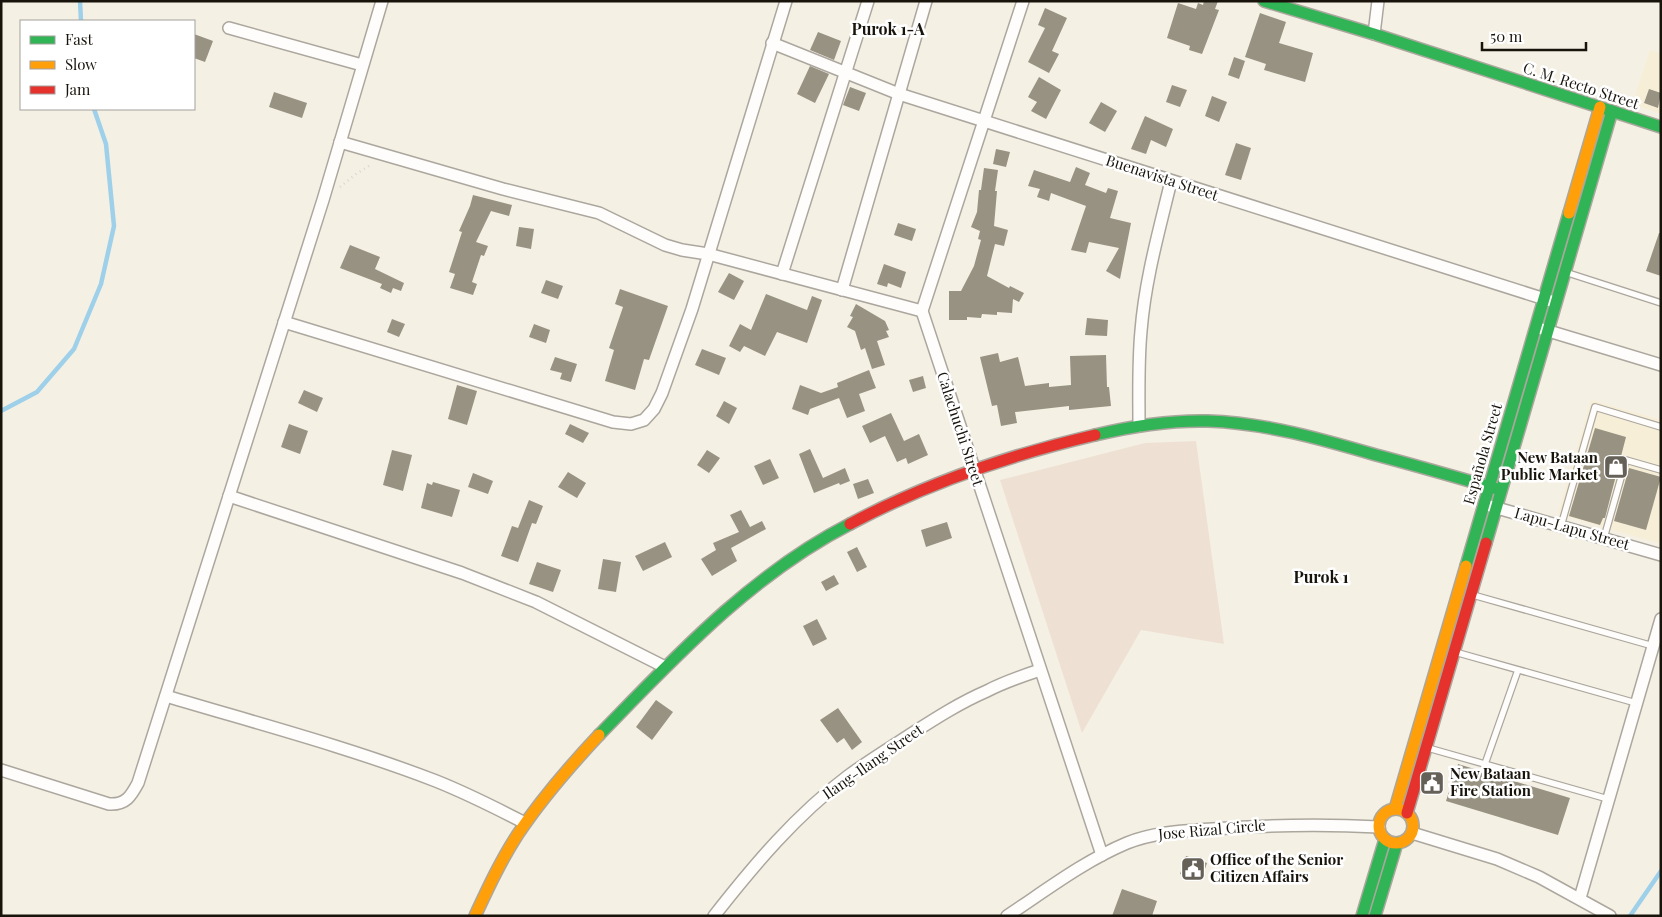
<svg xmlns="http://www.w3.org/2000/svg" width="1662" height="917" viewBox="0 0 1662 917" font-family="'Playfair Display',serif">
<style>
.built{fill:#f7eed8}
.education{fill:#eee1d4}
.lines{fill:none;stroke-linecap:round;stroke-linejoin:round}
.stream{stroke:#9ed0ea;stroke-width:4.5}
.building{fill:#989282}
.lane-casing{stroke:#aca79e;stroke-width:8}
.street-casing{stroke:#aca79e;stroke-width:14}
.fast-casing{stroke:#aca79e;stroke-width:14}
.slow-casing{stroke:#aca79e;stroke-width:14}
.jam-casing{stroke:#aca79e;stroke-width:14}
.path{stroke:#d9d7d4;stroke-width:2.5;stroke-dasharray:1 4;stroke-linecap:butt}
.lane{stroke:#fefdfb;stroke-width:5.5}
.street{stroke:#fefdfb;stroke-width:11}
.fast{stroke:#30b455;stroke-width:11}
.slow{stroke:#ff9f0a;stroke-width:11}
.jam{stroke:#e5322d;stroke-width:11}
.labels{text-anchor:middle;stroke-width:5;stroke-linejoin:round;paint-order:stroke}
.street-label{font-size:15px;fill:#18140c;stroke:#fff}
.poi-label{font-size:15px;font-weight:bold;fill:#18140c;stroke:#fff;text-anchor:start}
.neighbourhood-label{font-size:16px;font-weight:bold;fill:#18140c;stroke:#fff}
</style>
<rect width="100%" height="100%" fill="#f5f0e4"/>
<g class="built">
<path d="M 1650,50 L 1661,53 L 1661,114 L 1632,104 Z"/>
<path d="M 1591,400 L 1661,420 L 1661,544 L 1558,514 Z"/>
</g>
<path class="education" d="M 1196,441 L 1224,644 L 1141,630 L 1082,733 L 1000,480 L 1145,443 Z"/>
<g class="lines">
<g class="stream">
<path d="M 80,1 L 81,21"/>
<path d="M 1,411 L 37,392 L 74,349 L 101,284 L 114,226 L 106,144 L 94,109"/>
<path d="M 1630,916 L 1661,871"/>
</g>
</g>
<g class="building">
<path d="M 1204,1 L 1218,1 L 1215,9 L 1219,10 L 1202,54 L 1189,50 L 1190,46 L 1167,38 L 1178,3 L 1196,9 L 1198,3 L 1203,5 Z"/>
<path d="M 1045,8 L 1067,18 L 1052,51 L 1059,54 L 1049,73 L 1028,62 L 1045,28 L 1038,25 Z"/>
<path d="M 1260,13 L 1286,22 L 1279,43 L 1313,53 L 1305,82 L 1264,70 L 1266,64 L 1245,57 Z"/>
<path d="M 818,32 L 841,41 L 834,60 L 810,50 Z"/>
<path d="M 194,34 L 213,41 L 205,62 L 194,58 Z"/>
<path d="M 1234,57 L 1245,61 L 1239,79 L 1228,75 Z"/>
<path d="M 810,66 L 829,74 L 815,103 L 797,94 Z"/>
<path d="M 1039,77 L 1061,90 L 1046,119 L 1031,111 L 1037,102 L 1028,97 Z"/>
<path d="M 1172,85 L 1187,90 L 1180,107 L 1166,102 Z"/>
<path d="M 850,87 L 866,93 L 859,111 L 843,105 Z"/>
<path d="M 1649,89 L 1661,93 L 1658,108 L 1644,103 Z"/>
<path d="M 274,92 L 307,103 L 302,118 L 269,107 Z"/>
<path d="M 1212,96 L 1227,102 L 1219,122 L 1205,116 Z"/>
<path d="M 1101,102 L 1117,111 L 1105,132 L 1089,123 Z"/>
<path d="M 1145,116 L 1173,129 L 1166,147 L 1151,140 L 1146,154 L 1131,149 Z"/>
<path d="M 1236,143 L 1251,148 L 1241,180 L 1225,175 Z"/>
<path d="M 996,149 L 1010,152 L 1006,167 L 993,164 Z"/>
<path d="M 1076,167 L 1090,173 L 1085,185 L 1106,193 L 1108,188 L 1118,191 L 1110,218 L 1131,223 L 1120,279 L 1106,271 L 1119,248 L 1089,242 L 1086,253 L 1071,250 L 1086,206 L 1051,193 L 1049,201 L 1037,197 L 1040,189 L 1028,186 L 1034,170 L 1070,182 Z"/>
<path d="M 984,168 L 998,170 L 995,191 L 997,191 L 994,226 L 1008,230 L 1004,246 L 995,244 L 987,276 L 1009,288 L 1010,286 L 1024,293 L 1019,302 L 1013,299 L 1012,313 L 997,312 L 997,315 L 982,314 L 981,318 L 967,317 L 967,320 L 949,320 L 949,291 L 961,291 L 974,266 L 981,240 L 978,239 L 980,231 L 971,227 L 977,212 L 979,190 L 981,190 Z"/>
<path d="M 473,195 L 512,205 L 509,216 L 491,211 L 476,242 L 488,246 L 484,256 L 481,255 L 472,282 L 477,284 L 473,295 L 450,288 L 455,274 L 449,272 L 462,232 L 459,231 L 470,206 Z"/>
<path d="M 898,223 L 916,229 L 912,241 L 894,235 Z"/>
<path d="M 519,227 L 534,229 L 531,249 L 516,246 Z"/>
<path d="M 1659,233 L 1661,233 L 1661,276 L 1646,271 Z"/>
<path d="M 350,245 L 380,257 L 375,269 L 404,283 L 401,291 L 393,288 L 391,293 L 380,288 L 382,284 L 340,268 Z"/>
<path d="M 884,264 L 906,272 L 901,288 L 888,283 L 887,287 L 877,284 Z"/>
<path d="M 729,273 L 744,281 L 734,300 L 718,292 Z"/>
<path d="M 546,280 L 563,286 L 558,299 L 541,293 Z"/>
<path d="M 620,289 L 668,306 L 649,360 L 644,359 L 635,390 L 605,381 L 614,350 L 609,348 L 623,307 L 615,304 Z"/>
<path d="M 766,294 L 807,310 L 812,296 L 822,300 L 807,343 L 777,332 L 765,356 L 744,346 L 740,352 L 729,346 L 740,324 L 751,330 Z"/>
<path d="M 856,304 L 885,321 L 889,330 L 886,331 L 889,337 L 877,341 L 885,365 L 872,369 L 865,348 L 861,350 L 855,331 L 847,327 L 853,317 L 850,316 Z"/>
<path d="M 1087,318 L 1108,320 L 1107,336 L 1085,335 Z"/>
<path d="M 392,319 L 405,324 L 399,337 L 387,332 Z"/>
<path d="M 534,324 L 550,330 L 546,343 L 529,337 Z"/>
<path d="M 702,349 L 726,358 L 719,375 L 695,365 Z"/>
<path d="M 998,353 L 1000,362 L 1018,357 L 1025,386 L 1049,383 L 1049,387 L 1071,385 L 1070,356 L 1106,355 L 1107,387 L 1109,387 L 1111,406 L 1069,410 L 1069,406 L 1015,412 L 1017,423 L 1001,426 L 997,405 L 992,406 L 980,357 Z"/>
<path d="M 555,357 L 577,364 L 571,382 L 560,379 L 562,373 L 550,370 Z"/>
<path d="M 869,370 L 876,388 L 859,394 L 865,411 L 847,418 L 839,398 L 810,409 L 808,415 L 792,409 L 800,385 L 821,393 L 838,387 L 837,383 Z"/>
<path d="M 923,376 L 926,388 L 913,392 L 909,380 Z"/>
<path d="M 457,385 L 477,391 L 467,425 L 448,419 Z"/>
<path d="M 304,390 L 323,398 L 317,412 L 298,403 Z"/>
<path d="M 724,401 L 737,408 L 729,424 L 716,416 Z"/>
<path d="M 891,413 L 904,441 L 919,434 L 928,455 L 908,464 L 906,458 L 897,462 L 885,436 L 870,443 L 862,426 Z"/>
<path d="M 289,424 L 308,431 L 300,454 L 281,447 Z"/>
<path d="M 570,424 L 589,433 L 583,443 L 565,434 Z"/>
<path d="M 1595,428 L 1626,437 L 1605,518 L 1603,518 L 1600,525 L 1569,516 Z"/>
<path d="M 810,449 L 823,478 L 845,468 L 850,481 L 840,485 L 839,483 L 814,493 L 799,454 Z"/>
<path d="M 392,450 L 412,455 L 403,491 L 383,485 Z"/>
<path d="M 707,450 L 720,458 L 709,473 L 697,465 Z"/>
<path d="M 770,459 L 779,478 L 763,485 L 754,466 Z"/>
<path d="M 1629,468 L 1661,477 L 1646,530 L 1614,521 Z"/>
<path d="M 568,472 L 586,483 L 577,498 L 558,487 Z"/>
<path d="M 473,473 L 493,481 L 488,494 L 468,487 Z"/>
<path d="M 868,479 L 874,493 L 858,499 L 853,484 Z"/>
<path d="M 433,482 L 460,490 L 452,517 L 421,508 L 427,483 L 432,485 Z"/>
<path d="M 529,500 L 543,506 L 536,524 L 532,523 L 518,562 L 501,556 L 512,526 L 518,528 Z"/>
<path d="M 741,510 L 750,527 L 762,521 L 766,529 L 731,548 L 737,561 L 712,576 L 701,559 L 716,550 L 713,543 L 739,532 L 730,515 Z"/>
<path d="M 947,522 L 952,538 L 926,547 L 921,530 Z"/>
<path d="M 665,542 L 672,557 L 643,571 L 635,556 Z"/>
<path d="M 857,547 L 867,567 L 857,572 L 847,552 Z"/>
<path d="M 603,559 L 621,562 L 616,592 L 598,589 Z"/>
<path d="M 537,562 L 561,570 L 553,592 L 529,584 Z"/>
<path d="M 834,575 L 839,584 L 826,591 L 821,582 Z"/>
<path d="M 817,619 L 827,639 L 813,646 L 803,626 Z"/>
<path d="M 656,700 L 673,712 L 652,740 L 636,727 Z"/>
<path d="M 838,708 L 862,742 L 852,750 L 844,738 L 837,743 L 820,720 Z"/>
<path d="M 1458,764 L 1570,798 L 1558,835 L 1446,801 Z"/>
<path d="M 1186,856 L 1207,863 L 1201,881 L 1180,874 Z"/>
<path d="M 1122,889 L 1157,901 L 1152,916 L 1112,916 Z"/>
</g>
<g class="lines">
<defs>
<g id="lane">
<path d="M 1565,272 L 1661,303"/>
<path d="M 1561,526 L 1595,407 L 1661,427"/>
<path d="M 1604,538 L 1626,460 L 1661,470"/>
<path d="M 1473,595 L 1653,646"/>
<path d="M 1455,652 L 1636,703"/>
<path d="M 1428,748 L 1608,799"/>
<path d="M 1485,764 L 1518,670"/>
</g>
<g id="street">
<path d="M 1023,1 L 922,311 L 1102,855"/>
<path d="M 229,28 L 362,65"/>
<path d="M 1374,34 L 1378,1"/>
<path d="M 772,43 L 899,94 L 1551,301"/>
<path d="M 340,142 L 503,189 L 599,213 L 665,245 L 682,250 L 708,254 L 922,311"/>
<path d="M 782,274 L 868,1"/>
<path d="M 842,290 L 926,1"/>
<path d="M 284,322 L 613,422 L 631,424 L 644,420 L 654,409 L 662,393 L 692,309 L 786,1"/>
<path d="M 1542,329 L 1661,365"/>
<path d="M 1139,426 C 1139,394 1138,363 1141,331 C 1145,280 1159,231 1171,181"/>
<path d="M 229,496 L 462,573 L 536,602 L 665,667"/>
<path d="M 1490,506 L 1661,555"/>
<path d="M 166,696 C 256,723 348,747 436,781 C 466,793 496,808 525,823"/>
<path d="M 1,770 L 109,804 C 126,805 131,796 138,783 L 323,200 L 382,1"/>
<path d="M 1412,833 L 1497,859 L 1539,877 L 1610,916"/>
<path d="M 1580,898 L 1661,619"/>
<path d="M 714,916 C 754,865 796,815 848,776 C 867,762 888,749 908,736 C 933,720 959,703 987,691 C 1004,682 1022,676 1040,670"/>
<path d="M 1007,916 C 1045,891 1084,861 1127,843 C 1154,832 1184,831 1212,829 C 1268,825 1323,824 1379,827"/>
</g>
<g id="fast">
<path d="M 1264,1 L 1374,34 L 1661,127"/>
<path d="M 1095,435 C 1132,426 1170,420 1208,421 C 1266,423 1321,439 1376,455 C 1418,466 1459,478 1501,490"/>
<path d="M 1486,543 L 1612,111"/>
<path d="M 1466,566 L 1569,213"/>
<path d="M 599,735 C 675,657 752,574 850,524"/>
<path d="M 1362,916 L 1385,839"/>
<path d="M 1375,916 L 1397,843"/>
</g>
<g id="slow">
<path d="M 1569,213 L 1600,107"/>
<path d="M 1395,809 L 1466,566"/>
<circle cx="1396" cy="826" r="17"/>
<path d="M 475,916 C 488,888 501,860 518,834 C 542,798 570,766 599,735"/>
</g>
<g id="jam">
<path d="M 850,524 C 927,483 1010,455 1095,435"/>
<path d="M 1407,813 L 1486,543"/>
</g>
</defs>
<use href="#lane" class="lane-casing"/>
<use href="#street" class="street-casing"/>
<use href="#fast" class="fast-casing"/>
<use href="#slow" class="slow-casing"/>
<use href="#jam" class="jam-casing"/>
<path class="path" d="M 340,187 L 356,174 L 372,164"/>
<use href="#lane" class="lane"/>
<use href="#street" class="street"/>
<use href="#fast" class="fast"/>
<use href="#slow" class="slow"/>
<use href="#jam" class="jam"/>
</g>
<defs>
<symbol id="shop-square" viewBox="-11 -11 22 22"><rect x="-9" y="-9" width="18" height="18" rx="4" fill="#656158" stroke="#fff"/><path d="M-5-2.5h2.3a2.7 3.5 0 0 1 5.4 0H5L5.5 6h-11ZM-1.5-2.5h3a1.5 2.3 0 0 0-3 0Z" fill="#fff"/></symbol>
<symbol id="civic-square" viewBox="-11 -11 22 22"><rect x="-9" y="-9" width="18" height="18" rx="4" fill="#656158" stroke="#fff"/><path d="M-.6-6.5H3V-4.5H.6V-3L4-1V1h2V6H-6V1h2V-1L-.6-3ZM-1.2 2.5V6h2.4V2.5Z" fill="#fff"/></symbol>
</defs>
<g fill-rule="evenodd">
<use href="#shop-square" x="1602" y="453" width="28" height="28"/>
<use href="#civic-square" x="1418" y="769" width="28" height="28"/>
<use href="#civic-square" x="1179" y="855" width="28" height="28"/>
</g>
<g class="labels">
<g class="street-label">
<text transform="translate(1581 86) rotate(18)" y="5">C. M. Recto Street</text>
<text transform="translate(1162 178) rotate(18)" y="5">Buenavista Street</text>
<text transform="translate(960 429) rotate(72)" y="5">Calachuchi Street</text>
<text transform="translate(1483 454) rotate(-74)" y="5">Española Street</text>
<text transform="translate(1572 529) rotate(16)" y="5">Lapu-Lapu Street</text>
<text transform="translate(873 762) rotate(-35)" y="5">Ilang-Ilang Street</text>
<text transform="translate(1212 830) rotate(-5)" y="5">Jose Rizal Circle</text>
</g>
<g class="poi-label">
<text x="1598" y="463" text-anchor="end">New Bataan<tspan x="1598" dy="17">Public Market</tspan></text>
<text x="1450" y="779">New Bataan<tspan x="1450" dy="17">Fire Station</tspan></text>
<text x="1210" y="865">Office of the Senior<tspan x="1210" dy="17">Citizen Affairs</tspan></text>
</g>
<g class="neighbourhood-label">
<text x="888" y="35">Purok 1-A</text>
<text x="1321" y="583">Purok 1</text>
</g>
</g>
<rect width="1662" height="917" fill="none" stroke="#18140c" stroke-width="5"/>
<rect x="20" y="20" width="175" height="90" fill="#ffffff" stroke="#a3a19e"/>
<rect x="30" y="36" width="25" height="8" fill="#30b455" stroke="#a3a19e"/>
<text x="65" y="45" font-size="15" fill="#18140c">Fast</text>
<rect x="30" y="61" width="25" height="8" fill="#ff9f0a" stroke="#a3a19e"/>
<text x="65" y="70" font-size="15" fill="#18140c">Slow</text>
<rect x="30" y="86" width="25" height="8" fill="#e5322d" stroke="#a3a19e"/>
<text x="65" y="95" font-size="15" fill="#18140c">Jam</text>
<path d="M1482 42v8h104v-8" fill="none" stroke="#18140c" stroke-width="2.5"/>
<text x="1490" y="42" font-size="15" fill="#18140c" stroke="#ffffff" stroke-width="4" paint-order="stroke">50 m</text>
</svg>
